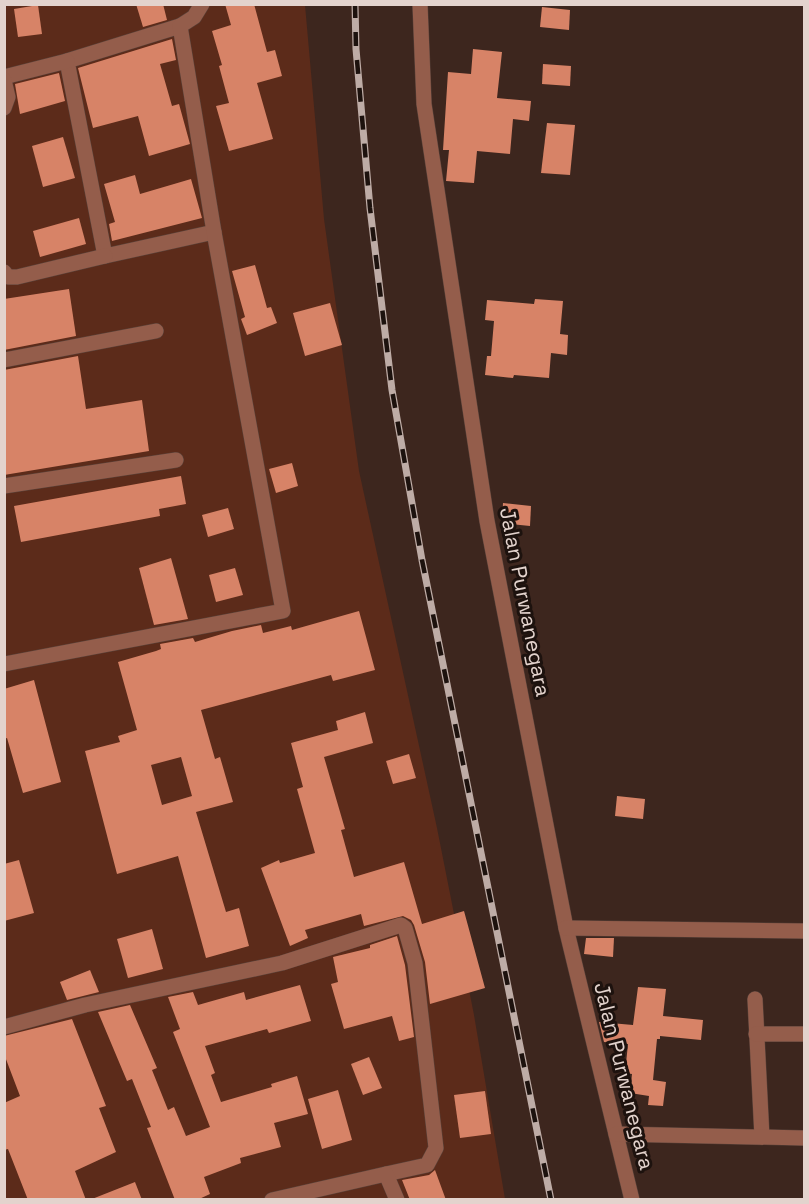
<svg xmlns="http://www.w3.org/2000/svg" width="809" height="1204" viewBox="0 0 809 1204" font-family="'Space Grotesk',sans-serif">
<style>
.green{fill:#5c2b1a}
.building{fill:#d78367;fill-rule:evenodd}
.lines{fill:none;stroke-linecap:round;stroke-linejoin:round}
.minor-casing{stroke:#58423a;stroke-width:16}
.minor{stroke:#945d4b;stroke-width:15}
.rail-casing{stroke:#beaca6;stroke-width:7}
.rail{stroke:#1d120e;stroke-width:4.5;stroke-dasharray:14;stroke-linecap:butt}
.labels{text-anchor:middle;stroke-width:6;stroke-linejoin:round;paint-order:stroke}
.street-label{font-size:21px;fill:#e3d3cd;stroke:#1d120e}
</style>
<rect width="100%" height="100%" fill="#3d261e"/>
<path class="green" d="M 5,5 L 305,5 L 324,219 L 359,471 L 437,828 L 474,1015 L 505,1199 L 5,1199 L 4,101 L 13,98 L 5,62 Z"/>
<g class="building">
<path d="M 136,4 L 163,4 L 167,20 L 143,27 Z"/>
<path d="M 225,4 L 254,4 L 267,52 L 275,50 L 282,76 L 257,83 L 273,139 L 229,151 L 216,106 L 229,103 L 219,66 L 222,65 L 212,31 L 231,25 Z"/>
<path d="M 38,5 L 42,34 L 18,37 L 14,9 Z"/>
<path d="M 542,7 L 570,10 L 569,30 L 540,27 Z"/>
<path d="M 172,39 L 176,60 L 160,64 L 172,106 L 179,104 L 190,144 L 149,156 L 138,116 L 93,128 L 78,68 Z"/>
<path d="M 473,49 L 502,52 L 497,98 L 531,101 L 529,121 L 513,119 L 510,154 L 477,151 L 474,183 L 446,181 L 449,150 L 443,150 L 448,72 L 471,74 Z"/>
<path d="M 543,64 L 571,66 L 570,86 L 542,84 Z"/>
<path d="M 59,73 L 65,101 L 20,114 L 15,84 Z"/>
<path d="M 547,123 L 575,125 L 570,175 L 541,173 Z"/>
<path d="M 63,137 L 75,178 L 43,187 L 32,146 Z"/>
<path d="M 135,175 L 140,194 L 191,179 L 202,218 L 112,241 L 109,224 L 115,222 L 104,184 Z"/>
<path d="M 79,218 L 86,244 L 40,257 L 33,231 Z"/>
<path d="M 255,265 L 267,308 L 271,307 L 277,323 L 247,335 L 241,319 L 245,317 L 232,271 Z"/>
<path d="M 69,289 L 76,336 L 4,350 L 4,299 Z"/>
<path d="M 535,299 L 563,301 L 560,334 L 568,335 L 567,355 L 551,353 L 549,378 L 514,375 L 513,378 L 485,375 L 487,356 L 491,356 L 494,321 L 485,320 L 487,300 L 534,304 Z"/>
<path d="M 330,303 L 342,345 L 305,356 L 293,313 Z"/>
<path d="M 78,356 L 86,409 L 142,400 L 149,451 L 4,475 L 4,370 Z"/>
<path d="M 292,463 L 298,486 L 276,493 L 269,469 Z"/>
<path d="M 181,476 L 186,504 L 159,509 L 160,516 L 21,542 L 14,506 Z"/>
<path d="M 503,503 L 531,506 L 530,526 L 502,523 Z"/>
<path d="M 228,508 L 234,529 L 208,537 L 202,515 Z"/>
<path d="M 171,558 L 188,619 L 154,625 L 139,568 Z"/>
<path d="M 235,568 L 243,595 L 216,602 L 209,575 Z"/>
<path d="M 359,611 L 375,670 L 333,681 L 331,675 L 201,710 L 215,759 L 220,757 L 233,802 L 196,812 L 226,912 L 239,908 L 249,946 L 206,958 L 178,856 L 117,874 L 85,751 L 120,742 L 118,736 L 137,730 L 118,662 L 156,651 L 161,649 L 160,644 L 193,638 L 195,642 L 232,631 L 261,625 L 263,633 L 291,626 L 292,630 ZM 181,757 L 192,796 L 162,805 L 151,765 Z"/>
<path d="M 34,680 L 61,782 L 23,793 L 7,738 L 4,739 L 4,689 Z"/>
<path d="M 365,712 L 373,743 L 324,757 L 345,829 L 341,830 L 354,877 L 404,862 L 422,924 L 464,911 L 485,988 L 430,1004 L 425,962 L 414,925 L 411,920 L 403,916 L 364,926 L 361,914 L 305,930 L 308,938 L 290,946 L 261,868 L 279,860 L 280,863 L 315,853 L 297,789 L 303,787 L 291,743 L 338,730 L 336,721 Z"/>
<path d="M 409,754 L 416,778 L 393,784 L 386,761 Z"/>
<path d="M 617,796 L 645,799 L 643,819 L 615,816 Z"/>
<path d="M 19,860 L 34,913 L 4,921 L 4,864 Z"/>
<path d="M 152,929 L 163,969 L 128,978 L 117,939 Z"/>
<path d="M 397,936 L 405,965 L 414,1037 L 399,1041 L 392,1016 L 344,1029 L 331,984 L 338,982 L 333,957 L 370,948 L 370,945 Z"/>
<path d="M 586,938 L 614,938 L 613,957 L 584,954 Z"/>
<path d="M 90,970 L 99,992 L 67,1000 L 60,982 Z"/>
<path d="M 300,985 L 311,1021 L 269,1033 L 267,1029 L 205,1046 L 215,1073 L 211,1075 L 221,1102 L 272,1087 L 271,1084 L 297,1076 L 308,1114 L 274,1123 L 281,1147 L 240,1158 L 241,1163 L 204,1177 L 210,1194 L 197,1200 L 175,1200 L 147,1128 L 151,1127 L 132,1079 L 127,1081 L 98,1012 L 130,1005 L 157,1068 L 152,1070 L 168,1110 L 174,1107 L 186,1136 L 210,1127 L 173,1032 L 180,1029 L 168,997 L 193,992 L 198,1005 L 244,992 L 246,1000 Z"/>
<path d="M 638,987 L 666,989 L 663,1016 L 703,1020 L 701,1040 L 660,1036 L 660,1039 L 657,1039 L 653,1080 L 666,1082 L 663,1106 L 648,1105 L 649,1096 L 630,1093 L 632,1074 L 625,1073 L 628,1044 L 604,1042 L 599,1022 L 633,1025 Z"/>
<path d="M 72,1019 L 106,1106 L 99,1108 L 116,1152 L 75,1171 L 86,1200 L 28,1200 L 8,1149 L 4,1150 L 4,1103 L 20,1096 L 4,1054 L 4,1036 Z"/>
<path d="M 369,1057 L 382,1088 L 363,1095 L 351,1064 Z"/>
<path d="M 338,1090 L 352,1140 L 322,1149 L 308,1099 Z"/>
<path d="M 485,1091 L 491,1134 L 460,1138 L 454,1095 Z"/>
<path d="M 435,1170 L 446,1200 L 410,1200 L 402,1180 L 429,1175 Z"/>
<path d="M 135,1182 L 142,1200 L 92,1200 L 92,1199 Z"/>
</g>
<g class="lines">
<defs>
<g id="minor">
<path d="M 420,4 L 424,104 L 487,521 L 566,928 L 632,1200"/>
<path d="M 180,26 L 67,61 L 105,256 L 214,232"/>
<path d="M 4,77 L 67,61"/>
<path d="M 4,80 L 8,97 L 4,108"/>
<path d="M 4,272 L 8,277 L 17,277 L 105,256"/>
<path d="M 4,360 L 156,331"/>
<path d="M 4,486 L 176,460"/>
<path d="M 4,664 L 283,611 L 214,232 L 180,26 L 194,17 L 202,4"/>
<path d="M 566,928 L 804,931"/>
<path d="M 755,999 L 762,1137"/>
<path d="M 4,1027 L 85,1005 L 282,963 L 401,925 L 405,928 L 415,963 L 436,1148 L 427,1165 L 386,1174"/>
<path d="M 756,1034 L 804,1034"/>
<path d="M 616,1134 L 804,1138"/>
<path d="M 272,1200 L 386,1174 L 397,1200"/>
</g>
</defs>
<use href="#minor" class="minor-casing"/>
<use href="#minor" class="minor"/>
<defs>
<path id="rail" d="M 355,4 L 356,49 L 370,208 L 392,390 L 422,560 L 551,1200"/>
</defs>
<use href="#rail" class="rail-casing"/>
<use href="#rail" class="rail"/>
</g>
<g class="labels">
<g class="street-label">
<text transform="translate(525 602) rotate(79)" y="7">Jalan Purwanegara</text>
<text transform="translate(624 1076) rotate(76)" y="7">Jalan Purwanegara</text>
</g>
</g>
<rect width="809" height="1204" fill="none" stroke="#e3d3cd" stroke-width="12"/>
</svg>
